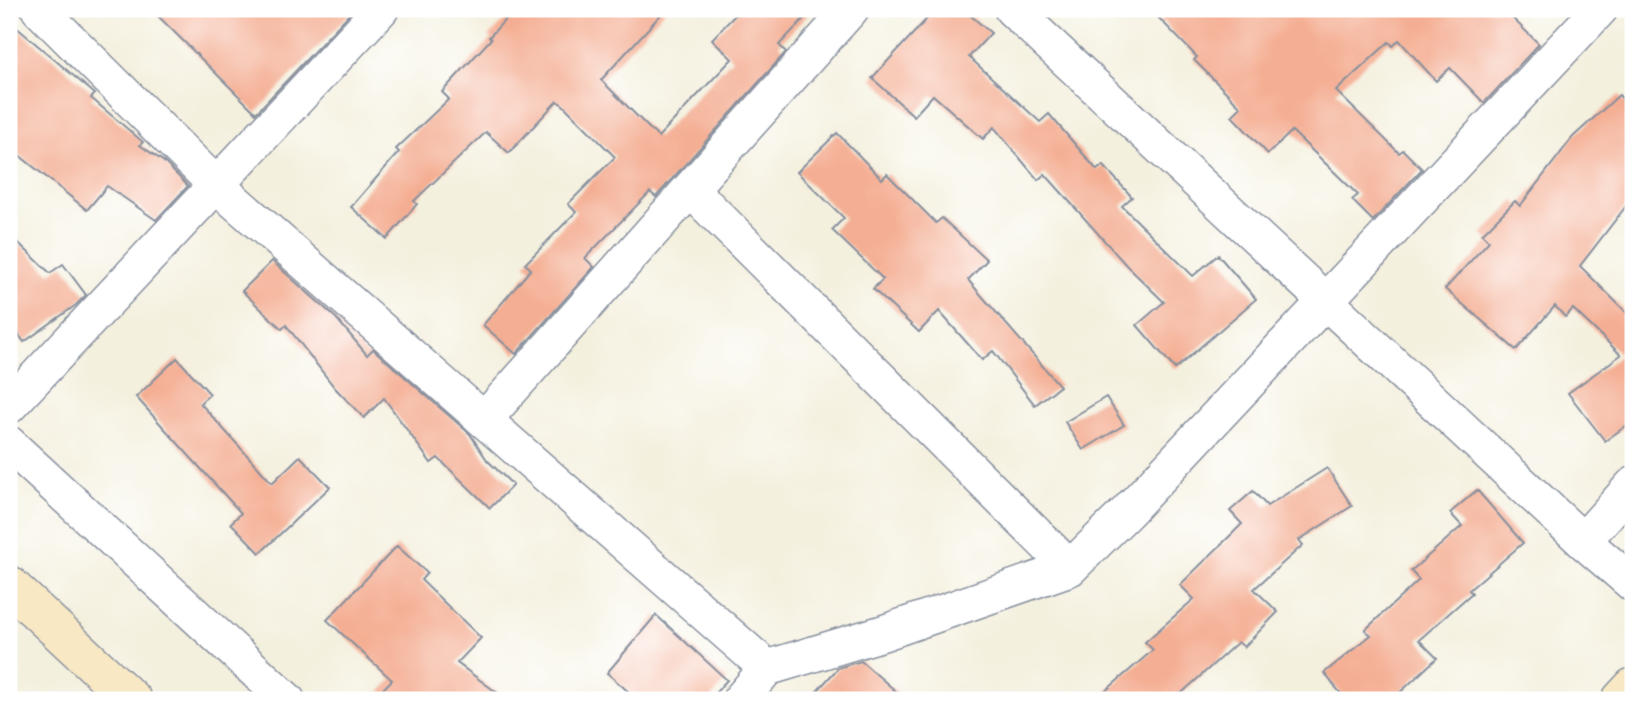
<svg xmlns="http://www.w3.org/2000/svg" width="1642" height="709" viewBox="0 0 1642 709" font-family="Itim,sans-serif">
<style>
.building{fill:#f4ae93}
.lines{fill:none;stroke-linecap:round;stroke-linejoin:round}
.street-casing{stroke:#88909e;stroke-width:38}
.secondary-casing{stroke:#88909e;stroke-width:41}
.street{stroke:#fff;stroke-width:35}
.secondary{stroke:#f8e8c3;stroke-width:38}
</style>
<rect width="100%" height="100%" fill="#fff"/>
<filter id="ink" filterUnits="userSpaceOnUse"><feTurbulence type="fractalNoise" baseFrequency=".0143" numOctaves="2"/><feDisplacementMap in="SourceGraphic" scale="14" xChannelSelector="R" yChannelSelector="G"/><feConvolveMatrix kernelMatrix="1 2 1 2 8 2 1 2 1" color-interpolation-filters="sRGB"/></filter>
<filter id="wash" filterUnits="userSpaceOnUse"><feTurbulence type="fractalNoise" baseFrequency=".00686" numOctaves="4" result="noise"/><feDisplacementMap in="SourceGraphic" scale="28" xChannelSelector="R" yChannelSelector="G"/><feGaussianBlur stdDeviation="1.57" result="paint"/><feColorMatrix in="noise" values="0 0 0 0 0 0 0 0 0 0 0 0 0 0 0 0 0 1.4 0 .05"/><feComposite in="paint" operator="in"/></filter>
<g filter="url(#wash)">
<rect width="100%" height="100%" fill="#f4f0de"/>
<g id="blocks">
<g class="building">
<path d="M 151,9 L 354,9 L 256,113 Z"/>
<path d="M 515,9 L 666,9 L 601,80 L 658,137 L 732,59 L 712,39 L 741,9 L 813,9 L 779,45 L 786,52 L 656,197 L 650,192 L 585,258 L 594,267 L 516,354 L 483,325 L 531,269 L 525,264 L 576,212 L 568,204 L 615,157 L 563,105 L 557,101 L 509,153 L 486,132 L 414,201 L 417,204 L 387,239 L 351,207 L 399,152 L 396,149 L 449,99 L 442,92 L 491,39 L 489,37 Z"/>
<path d="M 936,9 L 963,9 L 991,33 L 969,57 L 1040,122 L 1049,114 L 1097,170 L 1103,165 L 1132,197 L 1122,206 L 1193,276 L 1218,255 L 1256,299 L 1175,369 L 1137,325 L 1164,302 L 1126,265 L 1045,174 L 1038,180 L 994,127 L 983,139 L 933,95 L 914,116 L 872,78 Z"/>
<path d="M 1150,9 L 1503,9 L 1539,44 L 1484,103 L 1450,68 L 1436,81 L 1399,40 L 1393,46 L 1389,42 L 1336,91 L 1399,153 L 1403,150 L 1422,169 L 1373,221 L 1352,200 L 1358,195 L 1292,131 L 1268,154 L 1232,116 L 1241,107 L 1194,60 L 1197,57 Z"/>
<path d="M 9,21 L 95,94 L 91,98 L 143,142 L 140,145 L 164,162 L 188,186 L 156,220 L 107,186 L 87,210 L 9,147 Z"/>
<path d="M 1619,95 L 1633,110 L 1633,197 L 1580,266 L 1633,319 L 1633,421 L 1605,441 L 1568,393 L 1621,355 L 1573,309 L 1565,317 L 1555,306 L 1516,350 L 1445,289 L 1489,241 L 1482,234 L 1515,201 L 1520,206 L 1573,137 Z"/>
<path d="M 837,133 L 882,179 L 887,174 L 936,223 L 942,218 L 987,260 L 968,280 L 1060,386 L 1035,405 L 993,351 L 982,360 L 939,311 L 919,332 L 873,289 L 883,279 L 832,230 L 844,218 L 797,172 Z"/>
<path d="M 9,234 L 50,273 L 63,264 L 86,295 L 76,305 L 24,342 L 9,321 Z"/>
<path d="M 272,261 L 336,318 L 367,355 L 373,349 L 470,434 L 487,460 L 513,485 L 490,508 L 438,458 L 431,463 L 384,398 L 364,418 L 335,388 L 286,325 L 282,329 L 242,291 Z"/>
<path d="M 177,358 L 210,394 L 200,403 L 272,483 L 300,456 L 330,487 L 260,553 L 231,523 L 241,513 L 136,397 Z"/>
<path d="M 1106,397 L 1124,425 L 1083,450 L 1065,422 Z"/>
<path d="M 1327,468 L 1352,506 L 1299,540 L 1303,545 L 1254,589 L 1278,612 L 1244,647 L 1238,642 L 1174,700 L 1095,700 L 1153,650 L 1145,642 L 1194,599 L 1180,585 L 1242,524 L 1230,511 L 1253,491 L 1267,506 Z"/>
<path d="M 1477,490 L 1523,543 L 1469,590 L 1472,593 L 1419,640 L 1437,658 L 1392,700 L 1346,700 L 1324,673 L 1371,635 L 1365,630 L 1419,580 L 1411,571 L 1462,526 L 1450,513 Z"/>
<path d="M 397,546 L 427,573 L 421,580 L 481,638 L 457,663 L 507,700 L 372,700 L 392,680 L 327,620 Z"/>
<path d="M 656,615 L 727,680 L 709,700 L 638,700 L 607,673 Z"/>
<path d="M 861,661 L 906,700 L 809,700 L 838,668 Z"/>
</g>
</g>
</g>
<g filter="url(#ink)">
<use href="#blocks" fill-opacity="0" stroke="#88909e" stroke-width="2"/>
<g class="lines">
<defs>
<g id="street">
<path d="M 39,9 L 216,185 L 484,420"/>
<path d="M 1012,9 L 1583,541 L 1633,584"/>
<path d="M 690,189 L 851,9"/>
<path d="M 9,406 L 381,9"/>
<path d="M 9,444 L 287,700"/>
<path d="M 1583,541 L 1633,485"/>
<path d="M 1070,568 L 690,189 L 484,420 L 767,668 L 883,633 L 1070,568 L 1127,512 L 1600,9"/>
<path d="M 740,700 L 767,668"/>
</g>
<g id="secondary">
<path d="M 9,585 L 132,700"/>
<path d="M 1621,700 L 1633,687"/>
</g>
</defs>
<use href="#street" class="street-casing"/>
<use href="#secondary" class="secondary-casing"/>
<use href="#street" class="street"/>
<use href="#secondary" class="secondary"/>
</g>
</g>
<rect width="1642" height="709" fill="none" stroke="#fff" stroke-width="35"/>
</svg>
